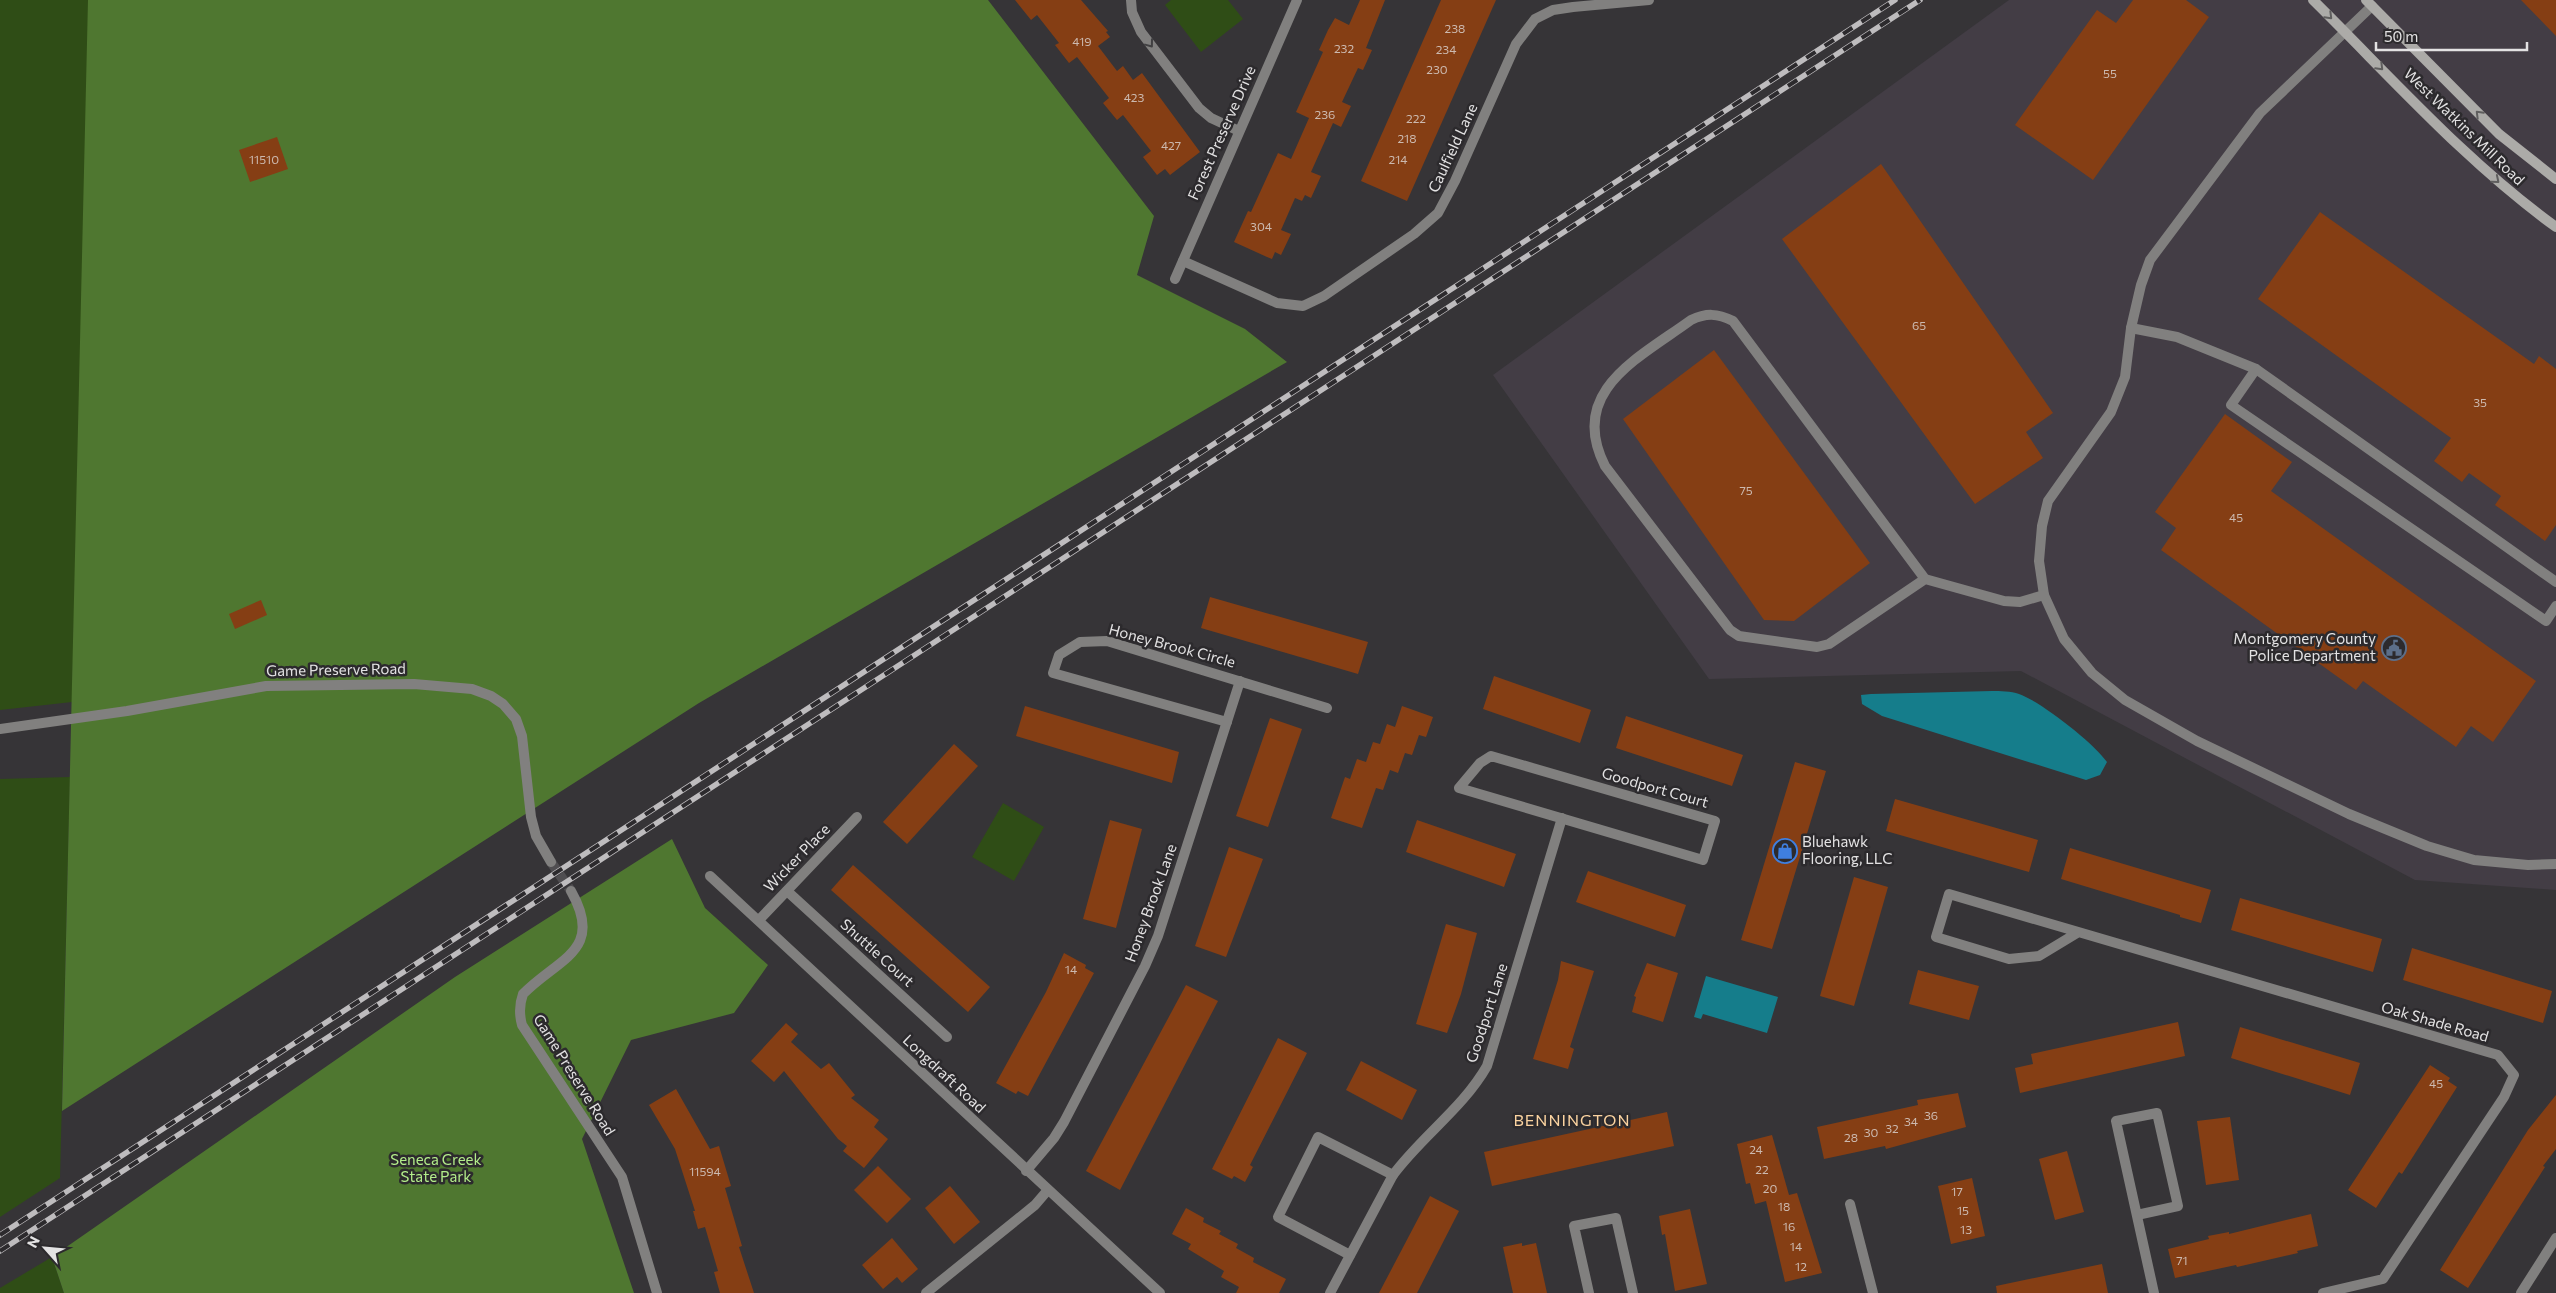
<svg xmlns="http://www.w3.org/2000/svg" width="2556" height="1293" viewBox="0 0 2556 1293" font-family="Commissioner,sans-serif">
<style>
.built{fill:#433d45}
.green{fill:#2f4d16}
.forest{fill:#4f7730}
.water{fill:#157d8b}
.building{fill:#853e14}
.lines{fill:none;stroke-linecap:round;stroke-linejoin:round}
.tertiary-tunnel{stroke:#504e51;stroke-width:10;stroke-dasharray:10 5;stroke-linecap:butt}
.service{stroke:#81807f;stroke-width:10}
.minor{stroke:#81807f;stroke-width:10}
.tertiary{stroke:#81807f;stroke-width:10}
.secondary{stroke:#acaba8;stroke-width:10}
.rail-casing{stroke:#bebcbe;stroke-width:5.5}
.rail{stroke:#2c2a2d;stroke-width:4;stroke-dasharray:11;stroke-linecap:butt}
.oneway{stroke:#5f5e5e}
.oneway2{stroke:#414042}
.labels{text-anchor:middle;stroke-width:5;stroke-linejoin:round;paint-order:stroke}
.number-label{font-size:12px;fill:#ccb9af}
.street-label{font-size:15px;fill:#e3e2e3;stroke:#2c2a2d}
.poi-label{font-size:15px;fill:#e3e2e3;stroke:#2c2a2d;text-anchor:end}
.park-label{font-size:15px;fill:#b3ed8a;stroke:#2c2a2d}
.neighbourhood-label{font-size:16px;letter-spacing:1px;fill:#fbd3a0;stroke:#2c2a2d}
</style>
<rect width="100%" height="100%" fill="#363437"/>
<path class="built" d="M 2009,0 L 2556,0 L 2556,890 L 2415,880 L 2021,671 L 1709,679 L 1493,375 Z"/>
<g class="green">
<path d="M 0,0 L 89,0 L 72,702 L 0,710 Z"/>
<path d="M 1171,0 L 1228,0 L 1243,19 L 1201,52 L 1165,5 Z"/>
<path d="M 70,777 L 60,1178 L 0,1217 L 0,779 Z"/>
<path d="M 1003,803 L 1044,827 L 1014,881 L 972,857 Z"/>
<path d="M 52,1257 L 64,1293 L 0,1293 L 0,1288 Z"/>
</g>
<g class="forest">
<path d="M 88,0 L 988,0 L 1154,216 L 1137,275 L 1245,329 L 1287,362 L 699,703 L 62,1111 Z"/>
<path d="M 672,839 L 705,908 L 768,965 L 734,1013 L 631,1040 L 582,1139 L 634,1293 L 64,1293 L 52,1257 L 455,977 Z"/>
</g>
<g class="water">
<path d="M 1992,691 C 2000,691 2011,691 2019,694 C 2040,701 2094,743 2107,762 L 2100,775 L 2086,780 L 1882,716 L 1862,704 L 1861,695 L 1871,694 Z"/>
<path d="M 1706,976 L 1778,997 L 1767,1033 L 1703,1014 L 1701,1019 L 1694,1017 Z"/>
</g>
<g class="building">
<path d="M 1015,0 L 1081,0 L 1108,31 L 1106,32 L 1110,37 L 1098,46 L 1117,71 L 1123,66 L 1133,80 L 1142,73 L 1200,152 L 1170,175 L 1165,169 L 1157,175 L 1143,157 L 1151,151 L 1123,115 L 1117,120 L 1103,103 L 1109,98 L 1077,57 L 1069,63 L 1055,45 L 1059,43 L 1037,15 L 1031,20 Z"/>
<path d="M 1360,0 L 1385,0 L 1366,48 L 1372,50 L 1363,70 L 1358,68 L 1342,102 L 1351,106 L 1341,127 L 1333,123 L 1311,172 L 1321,176 L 1311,198 L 1305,195 L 1302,201 L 1295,198 L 1281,230 L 1291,234 L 1281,255 L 1275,252 L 1272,259 L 1267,257 L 1234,242 L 1248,211 L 1251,212 L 1278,153 L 1291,159 L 1309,118 L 1296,112 L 1323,52 L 1319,50 L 1328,30 L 1335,18 L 1349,25 Z"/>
<path d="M 1441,0 L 1496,0 L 1407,201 L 1361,181 Z"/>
<path d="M 2133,0 L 2186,0 L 2209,17 L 2093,180 L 2015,125 L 2097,10 L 2116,23 Z"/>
<path d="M 2521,0 L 2556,0 L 2556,36 Z"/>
<path d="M 277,137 L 288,169 L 250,182 L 239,150 Z"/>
<path d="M 1881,164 L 2053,413 L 2026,432 L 2043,458 L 1975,504 L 1782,239 Z"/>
<path d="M 2320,212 L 2534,364 L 2539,356 L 2556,369 L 2556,525 L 2545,541 L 2495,505 L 2501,496 L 2469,473 L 2462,482 L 2434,461 L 2451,438 L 2258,299 Z"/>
<path d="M 1714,350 L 1870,563 L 1794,621 L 1764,620 L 1623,419 Z"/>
<path d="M 2225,414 L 2292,462 L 2271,491 L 2536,681 L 2493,742 L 2471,726 L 2456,747 L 2363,681 L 2356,690 L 2161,550 L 2176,528 L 2155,512 Z"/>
<path d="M 1210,597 L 1368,642 L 1358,674 L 1201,628 Z"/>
<path d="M 261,600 L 267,615 L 235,629 L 229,614 Z"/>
<path d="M 1494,676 L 1591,710 L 1580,743 L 1483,709 Z"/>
<path d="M 1025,706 L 1179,752 L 1172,783 L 1016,736 Z"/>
<path d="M 1402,706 L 1433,717 L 1426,737 L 1419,735 L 1412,755 L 1405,753 L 1398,773 L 1390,770 L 1383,790 L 1376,788 L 1362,828 L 1331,818 L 1345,777 L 1350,779 L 1357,759 L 1366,762 L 1373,742 L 1380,744 L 1387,724 L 1395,727 Z"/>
<path d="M 1626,716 L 1743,755 L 1732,786 L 1616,748 Z"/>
<path d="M 1270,718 L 1302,729 L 1268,827 L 1236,816 Z"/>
<path d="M 954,744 L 978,766 L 907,844 L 883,822 Z"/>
<path d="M 1795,762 L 1826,771 L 1772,949 L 1741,940 Z"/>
<path d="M 1895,799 L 2038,840 L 2029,872 L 1886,831 Z"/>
<path d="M 1110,820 L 1142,829 L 1116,928 L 1083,919 Z"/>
<path d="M 1417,820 L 1516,854 L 1504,887 L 1406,852 Z"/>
<path d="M 1229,847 L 1263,859 L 1226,957 L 1195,946 Z"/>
<path d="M 2070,848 L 2211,890 L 2201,923 L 2180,917 L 2180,915 L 2061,879 Z"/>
<path d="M 853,865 L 990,987 L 968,1012 L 831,890 Z"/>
<path d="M 1588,871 L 1686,905 L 1675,937 L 1576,902 Z"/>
<path d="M 1854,877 L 1888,887 L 1854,1006 L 1820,996 Z"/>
<path d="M 2240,898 L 2382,939 L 2373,972 L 2231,930 Z"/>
<path d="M 1446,924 L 1477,933 L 1461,994 L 1447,1033 L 1416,1024 Z"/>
<path d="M 2412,948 L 2552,991 L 2543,1023 L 2403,980 Z"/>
<path d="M 1064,953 L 1086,965 L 1085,968 L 1094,973 L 1028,1096 L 1018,1091 L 1016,1094 L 996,1083 L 1046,992 Z"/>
<path d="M 1561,961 L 1594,971 L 1570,1047 L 1574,1049 L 1568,1069 L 1533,1059 L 1558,980 Z"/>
<path d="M 1647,963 L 1678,973 L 1663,1022 L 1632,1012 L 1636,997 L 1634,996 Z"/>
<path d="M 1918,970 L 1979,986 L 1969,1020 L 1909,1004 Z"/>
<path d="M 1186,985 L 1218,1001 L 1120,1190 L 1086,1171 Z"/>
<path d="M 2178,1022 L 2185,1056 L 2020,1093 L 2015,1068 L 2033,1064 L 2031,1054 Z"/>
<path d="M 786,1023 L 798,1034 L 791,1042 L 821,1069 L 829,1063 L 855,1095 L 851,1098 L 879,1120 L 874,1127 L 888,1139 L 864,1168 L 843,1151 L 847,1146 L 838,1139 L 784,1071 L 774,1082 L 751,1061 Z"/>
<path d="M 2240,1027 L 2360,1063 L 2350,1095 L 2231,1058 Z"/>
<path d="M 1278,1038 L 1307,1053 L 1250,1165 L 1253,1167 L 1245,1182 L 1234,1176 L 1232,1179 L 1212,1169 Z"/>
<path d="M 1361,1061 L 1417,1090 L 1402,1120 L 1346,1090 Z"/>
<path d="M 2430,1065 L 2450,1078 L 2448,1081 L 2457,1087 L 2402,1174 L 2399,1172 L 2376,1208 L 2348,1190 Z"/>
<path d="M 676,1089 L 710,1149 L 719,1146 L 731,1186 L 725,1188 L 742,1246 L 739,1247 L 754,1293 L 720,1293 L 714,1272 L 718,1271 L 705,1227 L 698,1229 L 693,1211 L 695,1211 L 675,1149 L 649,1105 Z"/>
<path d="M 1958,1093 L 1966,1127 L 1886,1149 L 1885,1146 L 1824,1159 L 1817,1127 L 1918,1105 L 1917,1100 Z"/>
<path d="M 2556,1095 L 2556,1149 L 2543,1166 L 2545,1167 L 2468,1288 L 2440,1270 L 2528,1130 Z"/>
<path d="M 1667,1112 L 1674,1146 L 1492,1186 L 1484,1152 Z"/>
<path d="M 2230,1117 L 2239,1180 L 2206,1185 L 2197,1121 Z"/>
<path d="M 1772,1135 L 1789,1195 L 1797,1193 L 1822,1273 L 1785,1282 L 1766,1201 L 1755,1204 L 1750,1183 L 1746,1184 L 1737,1144 Z"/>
<path d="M 2067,1151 L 2084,1212 L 2055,1220 L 2039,1159 Z"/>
<path d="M 878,1166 L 911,1199 L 887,1223 L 854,1190 Z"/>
<path d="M 1972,1178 L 1985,1236 L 1951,1244 L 1938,1186 Z"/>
<path d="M 950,1186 L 980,1222 L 954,1244 L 925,1208 Z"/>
<path d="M 1430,1196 L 1459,1211 L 1417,1293 L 1379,1293 Z"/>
<path d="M 1186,1208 L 1204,1218 L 1203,1222 L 1221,1231 L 1219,1234 L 1238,1244 L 1236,1248 L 1254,1258 L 1253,1262 L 1286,1279 L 1279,1293 L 1236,1293 L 1239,1287 L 1221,1277 L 1224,1271 L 1188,1249 L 1191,1244 L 1172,1234 Z"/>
<path d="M 1690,1209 L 1707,1284 L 1675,1291 L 1665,1234 L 1662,1235 L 1659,1216 Z"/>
<path d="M 2311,1214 L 2318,1246 L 2297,1251 L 2298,1253 L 2237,1267 L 2236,1265 L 2175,1278 L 2168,1249 L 2209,1239 L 2208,1236 L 2229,1232 L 2229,1234 Z"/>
<path d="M 892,1238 L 918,1269 L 902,1283 L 897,1277 L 883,1289 L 862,1265 Z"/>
<path d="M 1522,1243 L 1522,1246 L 1536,1243 L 1547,1293 L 1513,1293 L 1503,1247 Z"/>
<path d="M 2102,1264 L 2108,1293 L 1997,1293 L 1996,1286 Z"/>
</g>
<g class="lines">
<path class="tertiary-tunnel" d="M 551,862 L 571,891"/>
<g class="service">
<path d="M 2372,6 L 2260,113 L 2150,260 L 2141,285 L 2131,328 L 2125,377 L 2111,412 L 2048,501 L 2042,526 L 2039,561 L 2044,595 L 2064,639 L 2092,673 L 2125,700 L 2197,741 L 2349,814 L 2427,846 L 2474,860 L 2528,865 L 2556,864"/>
<path d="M 2131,328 L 2177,337 L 2256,369 L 2556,582"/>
<path d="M 2256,369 L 2231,405 L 2546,621 L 2556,606"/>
<path d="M 1925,579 L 1829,644 L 1817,647 L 1739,636 L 1730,630 L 1605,466 C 1567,391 1639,358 1691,320 C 1706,313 1717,313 1733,321 L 1925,579 L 2004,601 L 2020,602 L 2044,595"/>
<path d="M 1350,1255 L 1278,1217 L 1318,1137 L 1393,1175"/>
<path d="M 926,1293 L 1035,1205 L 1047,1191"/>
</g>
<g class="minor">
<path d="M 1131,0 L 1132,12 L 1141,32 L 1199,108 L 1211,118 L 1239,131"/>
<path d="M 1183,261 L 1277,303 L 1303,306 L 1324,296 L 1414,234 L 1438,213 L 1455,181 L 1516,44 L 1535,19 L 1553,10 L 1573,7 L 1649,0"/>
<path d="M 1175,279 L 1297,0"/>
<path d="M 1227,722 L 1053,673 L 1059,655 L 1080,642 L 1107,641 L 1327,708"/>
<path d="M 1491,756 L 1715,821 L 1703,860 L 1459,788 L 1480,763 Z"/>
<path d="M 710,876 L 1160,1293"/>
<path d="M 787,891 L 947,1037"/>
<path d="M 759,920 L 857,817"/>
<path d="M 2077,933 L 2039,956 L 2009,959 L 1936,937 L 1949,894 L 2498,1055 L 2514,1075 L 2504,1097 L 2383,1279 L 2323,1293"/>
<path d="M 1026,1171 L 1054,1138 L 1064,1122 L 1145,966 L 1158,936 L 1240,681"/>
<path d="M 1850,1204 L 1873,1293"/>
<path d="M 2137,1215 L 2178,1206 L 2157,1113 L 2116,1121 L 2154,1293"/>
<path d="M 1330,1293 L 1393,1175 C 1422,1136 1463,1108 1487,1066 L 1562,818"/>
<path d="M 1589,1293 L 1574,1226 L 1616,1218 L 1633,1293"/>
<path d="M 2521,1293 L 2556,1238"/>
</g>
<g class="tertiary">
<path d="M 0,729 L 127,711 L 266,686 L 414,684 L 472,689 L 491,696 L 503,704 L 516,719 L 522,736 L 531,817 L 536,836 L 551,862"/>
<path d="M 571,891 C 605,951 558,958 523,994 C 519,1005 519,1014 522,1025 L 622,1177 L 657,1293"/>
</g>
<g class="secondary">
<path d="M 2313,0 C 2392,78 2466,162 2556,227"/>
<path d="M 2366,0 L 2499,134 L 2556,179"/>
</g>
<defs>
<g id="rail">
<path d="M 0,1235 L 1895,0"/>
<path d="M 0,1251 L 1920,0"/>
</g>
</defs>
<use href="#rail" class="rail-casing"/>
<use href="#rail" class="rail"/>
</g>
<defs><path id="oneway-chevron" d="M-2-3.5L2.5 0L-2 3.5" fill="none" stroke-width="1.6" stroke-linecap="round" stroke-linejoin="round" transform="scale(1.25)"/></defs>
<g class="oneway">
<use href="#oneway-chevron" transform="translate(2329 16) rotate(45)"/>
<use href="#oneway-chevron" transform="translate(2380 67) rotate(45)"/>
<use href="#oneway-chevron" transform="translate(2479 114) rotate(-135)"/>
<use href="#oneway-chevron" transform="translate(2496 180) rotate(40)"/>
</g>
<use class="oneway2" href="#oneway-chevron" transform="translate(1150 44) rotate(53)"/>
<defs>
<symbol id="civic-ring" viewBox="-11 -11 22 22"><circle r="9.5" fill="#2c2a2d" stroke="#5c6f8a" stroke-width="1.5"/><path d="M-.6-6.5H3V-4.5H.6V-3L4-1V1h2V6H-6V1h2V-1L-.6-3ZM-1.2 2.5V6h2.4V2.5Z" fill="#5c6f8a"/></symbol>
<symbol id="shop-ring" viewBox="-11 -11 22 22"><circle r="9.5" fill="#2c2a2d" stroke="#3f7fe0" stroke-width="1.5"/><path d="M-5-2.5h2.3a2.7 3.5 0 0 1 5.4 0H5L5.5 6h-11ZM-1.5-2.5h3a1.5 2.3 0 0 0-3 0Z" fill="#3f7fe0"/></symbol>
</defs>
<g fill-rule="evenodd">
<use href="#civic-ring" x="2380" y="634" width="28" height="28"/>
<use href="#shop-ring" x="1771" y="837" width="28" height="28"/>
</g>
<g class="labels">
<g class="number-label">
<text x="1455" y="33">238</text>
<text x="1082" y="46">419</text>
<text x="1344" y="53">232</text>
<text x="1446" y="54">234</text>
<text x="1437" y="74">230</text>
<text x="2110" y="78">55</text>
<text x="1134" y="102">423</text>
<text x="1325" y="119">236</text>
<text x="1416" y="123">222</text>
<text x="1407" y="143">218</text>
<text x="1171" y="150">427</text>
<text x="264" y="164">11510</text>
<text x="1398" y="164">214</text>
<text x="1261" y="231">304</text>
<text x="1919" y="330">65</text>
<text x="2480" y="407">35</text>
<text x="1746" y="495">75</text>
<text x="2236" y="522">45</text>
<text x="1071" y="974">14</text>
<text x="2436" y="1088">45</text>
<text x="1931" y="1120">36</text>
<text x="1911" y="1126">34</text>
<text x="1892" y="1133">32</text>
<text x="1871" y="1137">30</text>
<text x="1851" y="1142">28</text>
<text x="1756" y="1154">24</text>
<text x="1762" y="1174">22</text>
<text x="705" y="1176">11594</text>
<text x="1770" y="1193">20</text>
<text x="1957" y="1196">17</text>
<text x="1784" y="1211">18</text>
<text x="1963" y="1215">15</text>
<text x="1789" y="1231">16</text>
<text x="1966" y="1234">13</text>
<text x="1796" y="1251">14</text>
<text x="2182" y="1265">71</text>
<text x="1801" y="1271">12</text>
</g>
<g class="street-label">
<text transform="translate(2464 127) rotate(44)" y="5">West Watkins Mill Road</text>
<text transform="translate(1222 133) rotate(-66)" y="5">Forest Preserve Drive</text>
<text transform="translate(1453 148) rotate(-65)" y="5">Caulfield Lane</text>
<text transform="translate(1172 646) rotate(15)" y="5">Honey Brook Circle</text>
<text transform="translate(336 670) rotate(-1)" y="5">Game Preserve Road</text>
<text transform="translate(1655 788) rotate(16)" y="5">Goodport Court</text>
<text transform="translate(797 858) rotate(-46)" y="5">Wicker Place</text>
<text transform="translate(1151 903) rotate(-70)" y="5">Honey Brook Lane</text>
<text transform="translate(877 953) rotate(42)" y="5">Shuttle Court</text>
<text transform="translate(1487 1013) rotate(-72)" y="5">Goodport Lane</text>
<text transform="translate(2435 1022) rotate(16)" y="5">Oak Shade Road</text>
<text transform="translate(944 1074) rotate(43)" y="5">Longdraft Road</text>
<text transform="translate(574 1075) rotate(58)" y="5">Game Preserve Road</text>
</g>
<g class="poi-label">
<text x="2376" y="644">Montgomery County<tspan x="2376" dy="17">Police Department</tspan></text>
<text x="1802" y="847" text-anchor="start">Bluehawk<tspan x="1802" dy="17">Flooring, LLC</tspan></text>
</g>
<g class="park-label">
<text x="436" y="1165">Seneca Creek<tspan x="436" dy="17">State Park</tspan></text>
</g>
<g class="neighbourhood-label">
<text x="1572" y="1126">BENNINGTON</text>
</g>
</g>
<g transform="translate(45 1248) rotate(297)" stroke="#2c2a2d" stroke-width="4" paint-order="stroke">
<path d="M0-4L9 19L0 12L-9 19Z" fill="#e3e2e3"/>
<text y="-8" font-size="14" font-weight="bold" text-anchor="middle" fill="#e3e2e3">N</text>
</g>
<path d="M2376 42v8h151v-8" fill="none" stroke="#e3e2e3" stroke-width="2.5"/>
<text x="2384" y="42" font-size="15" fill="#e3e2e3" stroke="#2c2a2d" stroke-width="4" paint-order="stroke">50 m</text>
</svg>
